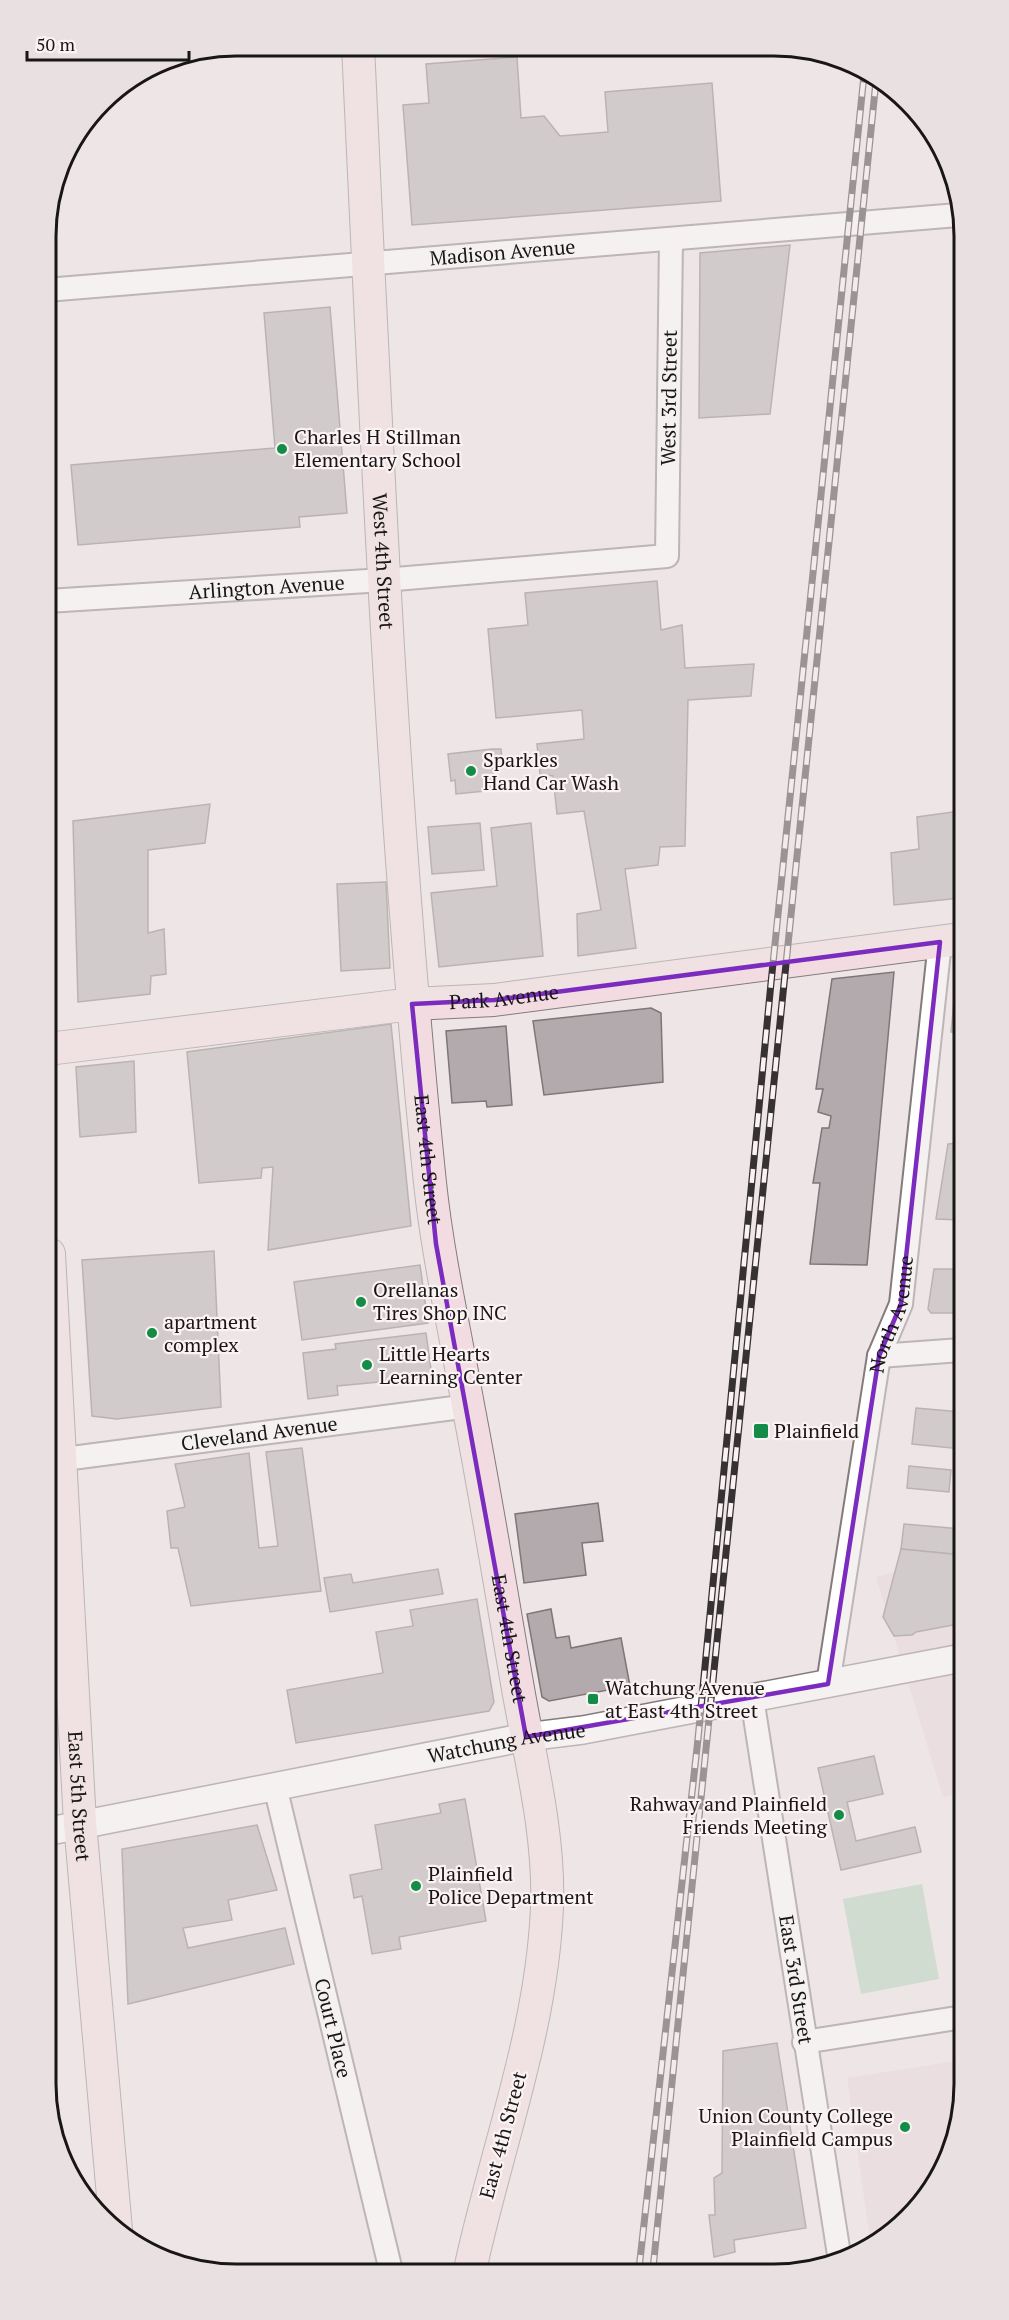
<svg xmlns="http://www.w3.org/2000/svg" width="1009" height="2320" viewBox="0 0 1009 2320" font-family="'PT Serif',serif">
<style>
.built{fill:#e8d6d9}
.green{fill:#acd1b4}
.building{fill:#b2aaac;stroke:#7e7677;stroke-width:1.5}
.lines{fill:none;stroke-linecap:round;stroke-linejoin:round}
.minor-casing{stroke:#837b7c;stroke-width:26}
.tertiary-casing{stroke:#837b7c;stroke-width:30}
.secondary-casing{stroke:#837b7c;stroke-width:34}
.minor{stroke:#fff;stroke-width:22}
.tertiary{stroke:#fff;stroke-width:27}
.secondary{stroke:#f3dce1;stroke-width:32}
.rail-casing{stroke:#363233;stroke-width:7}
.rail{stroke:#fbf2f3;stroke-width:4.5;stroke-dasharray:14;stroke-linecap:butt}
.marked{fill:none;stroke:#7b2cbf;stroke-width:4.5;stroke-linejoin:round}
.poi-dot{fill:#128c47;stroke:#fbf2f3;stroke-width:2}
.labels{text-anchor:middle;stroke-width:4.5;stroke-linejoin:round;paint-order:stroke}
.street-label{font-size:20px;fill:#191617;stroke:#fbf2f3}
.poi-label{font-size:20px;fill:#191617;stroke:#fbf2f3;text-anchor:start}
.rim{fill:none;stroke:#191617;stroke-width:3}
</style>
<rect width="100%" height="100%" fill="#ede5e6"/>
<g class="built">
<path d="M 962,1555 L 963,1793 L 943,1797 L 876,1577 Z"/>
<path d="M 963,2060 L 964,2097 L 950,2157 L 925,2201 L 879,2243 L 871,2247 L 847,2078 Z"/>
</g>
<path class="green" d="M 922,1884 L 939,1979 L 861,1994 L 843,1899 Z"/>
<g class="building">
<path d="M 517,57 L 521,118 L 544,116 L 560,136 L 608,132 L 605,92 L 712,83 L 721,201 L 412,225 L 403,105 L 429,103 L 426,64 Z"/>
<path d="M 790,245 L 770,414 L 699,418 L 700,253 Z"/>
<path d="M 330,307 L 347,513 L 299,517 L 300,527 L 78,545 L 71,465 L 275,448 L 264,313 Z"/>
<path d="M 657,581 L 661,630 L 682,625 L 685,668 L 754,664 L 751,696 L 688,700 L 685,846 L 660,847 L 658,865 L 625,869 L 636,948 L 578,956 L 577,914 L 601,910 L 584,811 L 557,814 L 553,776 L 540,774 L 537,744 L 584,739 L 582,710 L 496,718 L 488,629 L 528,625 L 525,593 Z"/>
<path d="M 492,749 L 501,749 L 502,761 L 492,762 L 495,790 L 456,794 L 455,780 L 451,781 L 448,754 Z"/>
<path d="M 210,804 L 205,843 L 148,850 L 148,933 L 164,929 L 166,974 L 151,976 L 150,994 L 78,1002 L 73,821 Z"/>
<path d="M 960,811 L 960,898 L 894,905 L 891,853 L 919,849 L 917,817 Z"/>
<path d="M 480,823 L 484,870 L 432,874 L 428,827 Z"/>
<path d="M 531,823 L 543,956 L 439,967 L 431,893 L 497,886 L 491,828 Z"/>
<path d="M 386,882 L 390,968 L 341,971 L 337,884 Z"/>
<path d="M 958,961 L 960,1032 L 951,1032 Z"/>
<path d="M 894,972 L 867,1265 L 810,1264 L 820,1183 L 813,1183 L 822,1128 L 829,1128 L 831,1116 L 818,1112 L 823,1089 L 816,1089 L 832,979 Z"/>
<path d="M 651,1008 L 661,1013 L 663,1082 L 544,1095 L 533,1021 Z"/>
<path d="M 391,1024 L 411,1226 L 268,1250 L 273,1167 L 262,1168 L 261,1178 L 199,1183 L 187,1052 Z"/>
<path d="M 506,1026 L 512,1105 L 487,1107 L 486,1101 L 452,1103 L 446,1031 Z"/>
<path d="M 134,1061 L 136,1132 L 80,1137 L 76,1067 Z"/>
<path d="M 961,1143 L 961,1220 L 936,1219 L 948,1144 Z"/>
<path d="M 214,1251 L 221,1407 L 117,1419 L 92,1416 L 82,1260 Z"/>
<path d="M 420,1265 L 428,1323 L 302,1340 L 294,1282 Z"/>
<path d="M 934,1269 L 961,1269 L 961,1313 L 931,1313 L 928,1309 Z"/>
<path d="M 426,1333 L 432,1377 L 337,1386 L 338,1395 L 308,1399 L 303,1353 L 336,1349 L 335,1344 Z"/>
<path d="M 916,1408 L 961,1412 L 962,1449 L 912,1444 Z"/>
<path d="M 302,1448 L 321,1591 L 191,1606 L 178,1548 L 171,1548 L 167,1511 L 185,1507 L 175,1464 L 249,1453 L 259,1548 L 278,1546 L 266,1452 Z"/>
<path d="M 909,1466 L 951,1470 L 949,1492 L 907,1488 Z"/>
<path d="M 598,1503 L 603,1541 L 582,1543 L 586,1575 L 524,1583 L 515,1514 Z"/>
<path d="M 904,1524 L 962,1529 L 962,1555 L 901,1549 Z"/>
<path d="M 901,1549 L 962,1555 L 955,1592 L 959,1602 L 962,1601 L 962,1626 L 953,1625 L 916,1632 L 912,1635 L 894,1636 L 883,1617 Z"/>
<path d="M 438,1569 L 443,1594 L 330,1612 L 324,1578 L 351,1574 L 353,1583 Z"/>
<path d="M 477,1599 L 494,1702 L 489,1711 L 296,1743 L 287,1690 L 383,1673 L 376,1632 L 413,1626 L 410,1610 Z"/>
<path d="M 551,1609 L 556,1638 L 569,1636 L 571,1648 L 621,1638 L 630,1686 L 549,1701 L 542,1697 L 527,1614 Z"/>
<path d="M 874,1756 L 883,1794 L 847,1802 L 856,1841 L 915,1827 L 921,1852 L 841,1870 L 818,1768 Z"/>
<path d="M 465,1799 L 486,1921 L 399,1937 L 401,1949 L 372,1954 L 362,1896 L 354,1898 L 350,1875 L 382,1869 L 375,1825 L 441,1813 L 439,1804 Z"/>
<path d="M 257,1825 L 277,1890 L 228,1900 L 232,1920 L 183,1928 L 188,1948 L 285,1928 L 294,1964 L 128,2004 L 122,1849 Z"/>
<path d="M 777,2043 L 806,2228 L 734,2240 L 735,2252 L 714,2257 L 709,2215 L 715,2215 L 714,2178 L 722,2173 L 723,2051 Z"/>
</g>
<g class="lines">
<defs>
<g id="minor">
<path id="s1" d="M 46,290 L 958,215"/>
<path id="s2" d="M 47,601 L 384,580 L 667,556 L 671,239"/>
<path d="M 879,1356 L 961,1350"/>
<path id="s3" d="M 49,1461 L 469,1406"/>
<path id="s4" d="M 828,1684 L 879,1356 L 901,1304 L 940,942"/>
<path id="s5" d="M 752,1698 L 840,2261"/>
<path id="s6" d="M 275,1786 L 391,2271"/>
<path d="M 804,2042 L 963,2017"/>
</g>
<g id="tertiary">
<path id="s7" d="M 50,1831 L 526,1737 L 583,1730 L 962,1658"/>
</g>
<g id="secondary">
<path id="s8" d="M 358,46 C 376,425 391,805 430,1183 C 438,1258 455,1331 468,1405 C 486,1498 501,1591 517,1683 C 529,1754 550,1834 547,1907 C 542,2031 496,2149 470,2270"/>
<path id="s9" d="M 48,1049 L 412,1004 L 494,1000 L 960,939"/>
<path id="s10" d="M 49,1254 L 80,1823 L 116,2230"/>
</g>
</defs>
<use href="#minor" class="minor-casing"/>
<use href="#tertiary" class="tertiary-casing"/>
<use href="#secondary" class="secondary-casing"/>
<use href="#minor" class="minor"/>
<use href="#tertiary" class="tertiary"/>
<use href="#secondary" class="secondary"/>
<defs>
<g id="rail">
<path d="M 639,2269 L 698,1739 L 771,983 L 864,75"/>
<path d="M 653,2269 L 876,81"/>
</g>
</defs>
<use href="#rail" class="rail-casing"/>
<use href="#rail" class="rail"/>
</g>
<path d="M0 0H1009V2320H0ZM 940,942 L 901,1304 L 879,1356 L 828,1684 L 526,1737 L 436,1244 L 412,1004 L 494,1000 Z" fill="#ede5e6" fill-opacity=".55" fill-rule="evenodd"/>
<path class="marked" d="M 940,942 L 901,1304 L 879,1356 L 828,1684 L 526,1737 L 436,1244 L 412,1004 L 494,1000 Z"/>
<g class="poi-dot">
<circle cx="282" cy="449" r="6"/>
<circle cx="471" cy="771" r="6"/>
<circle cx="361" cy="1302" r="6"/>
<circle cx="152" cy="1333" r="6"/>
<circle cx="367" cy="1365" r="6"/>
<rect x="753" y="1423" width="16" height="16" rx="3"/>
<rect x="587" y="1693" width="12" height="12" rx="3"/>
<circle cx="839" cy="1815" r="6"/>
<circle cx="416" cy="1886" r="6"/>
<circle cx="905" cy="2127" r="6"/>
</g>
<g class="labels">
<g class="street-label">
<text dy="7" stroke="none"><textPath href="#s1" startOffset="458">Madison Avenue</textPath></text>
<text dy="7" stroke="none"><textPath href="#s2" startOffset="780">West 3rd Street</textPath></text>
<text dy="7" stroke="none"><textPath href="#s8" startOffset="516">West 4th Street</textPath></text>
<text dy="7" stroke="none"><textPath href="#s2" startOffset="220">Arlington Avenue</textPath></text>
<text dy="7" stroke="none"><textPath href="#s9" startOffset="459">Park Avenue</textPath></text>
<text dy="7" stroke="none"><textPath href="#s8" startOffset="1116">East 4th Street</textPath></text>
<text dy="7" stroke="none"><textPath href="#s4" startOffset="376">North Avenue</textPath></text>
<text dy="7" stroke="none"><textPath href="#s3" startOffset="212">Cleveland Avenue</textPath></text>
<text dy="7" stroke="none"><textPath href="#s8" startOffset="1602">East 4th Street</textPath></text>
<text dy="7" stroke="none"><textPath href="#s7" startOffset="465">Watchung Avenue</textPath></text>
<text dy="7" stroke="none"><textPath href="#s10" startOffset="543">East 5th Street</textPath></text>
<text dy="7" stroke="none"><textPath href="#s5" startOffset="285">East 3rd Street</textPath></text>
<text dy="7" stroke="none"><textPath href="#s6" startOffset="249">Court Place</textPath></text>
<text transform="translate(503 2135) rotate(-75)" y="7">East 4th Street</text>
</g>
<g class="poi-label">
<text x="294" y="444">Charles H Stillman<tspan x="294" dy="23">Elementary School</tspan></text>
<text x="483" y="767">Sparkles<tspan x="483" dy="23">Hand Car Wash</tspan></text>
<text x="373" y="1297">Orellanas<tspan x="373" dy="23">Tires Shop INC</tspan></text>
<text x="164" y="1329">apartment<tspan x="164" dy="23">complex</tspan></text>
<text x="379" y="1361">Little Hearts<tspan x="379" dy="23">Learning Center</tspan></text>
<text x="774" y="1438">Plainfield</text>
<text x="605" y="1695">Watchung Avenue<tspan x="605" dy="23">at East 4th Street</tspan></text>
<text x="827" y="1811" text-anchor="end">Rahway and Plainfield<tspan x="827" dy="23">Friends Meeting</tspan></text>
<text x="428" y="1881">Plainfield<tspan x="428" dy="23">Police Department</tspan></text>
<text x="893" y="2123" text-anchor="end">Union County College<tspan x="893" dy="23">Plainfield Campus</tspan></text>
</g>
</g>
<path d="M0 0H1009V2320H0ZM236 56H774A180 180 0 0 1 954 236V2084A180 180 0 0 1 774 2264H236A180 180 0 0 1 56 2084V236A180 180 0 0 1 236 56Z" fill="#e9e0e1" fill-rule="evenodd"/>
<path class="rim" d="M236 56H774A180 180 0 0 1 954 236V2084A180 180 0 0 1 774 2264H236A180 180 0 0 1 56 2084V236A180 180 0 0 1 236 56Z"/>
<path d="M27 51v9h162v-9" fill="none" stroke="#191617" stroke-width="3"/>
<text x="36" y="51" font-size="18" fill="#191617" stroke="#fbf2f3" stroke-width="4.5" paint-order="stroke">50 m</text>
</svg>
